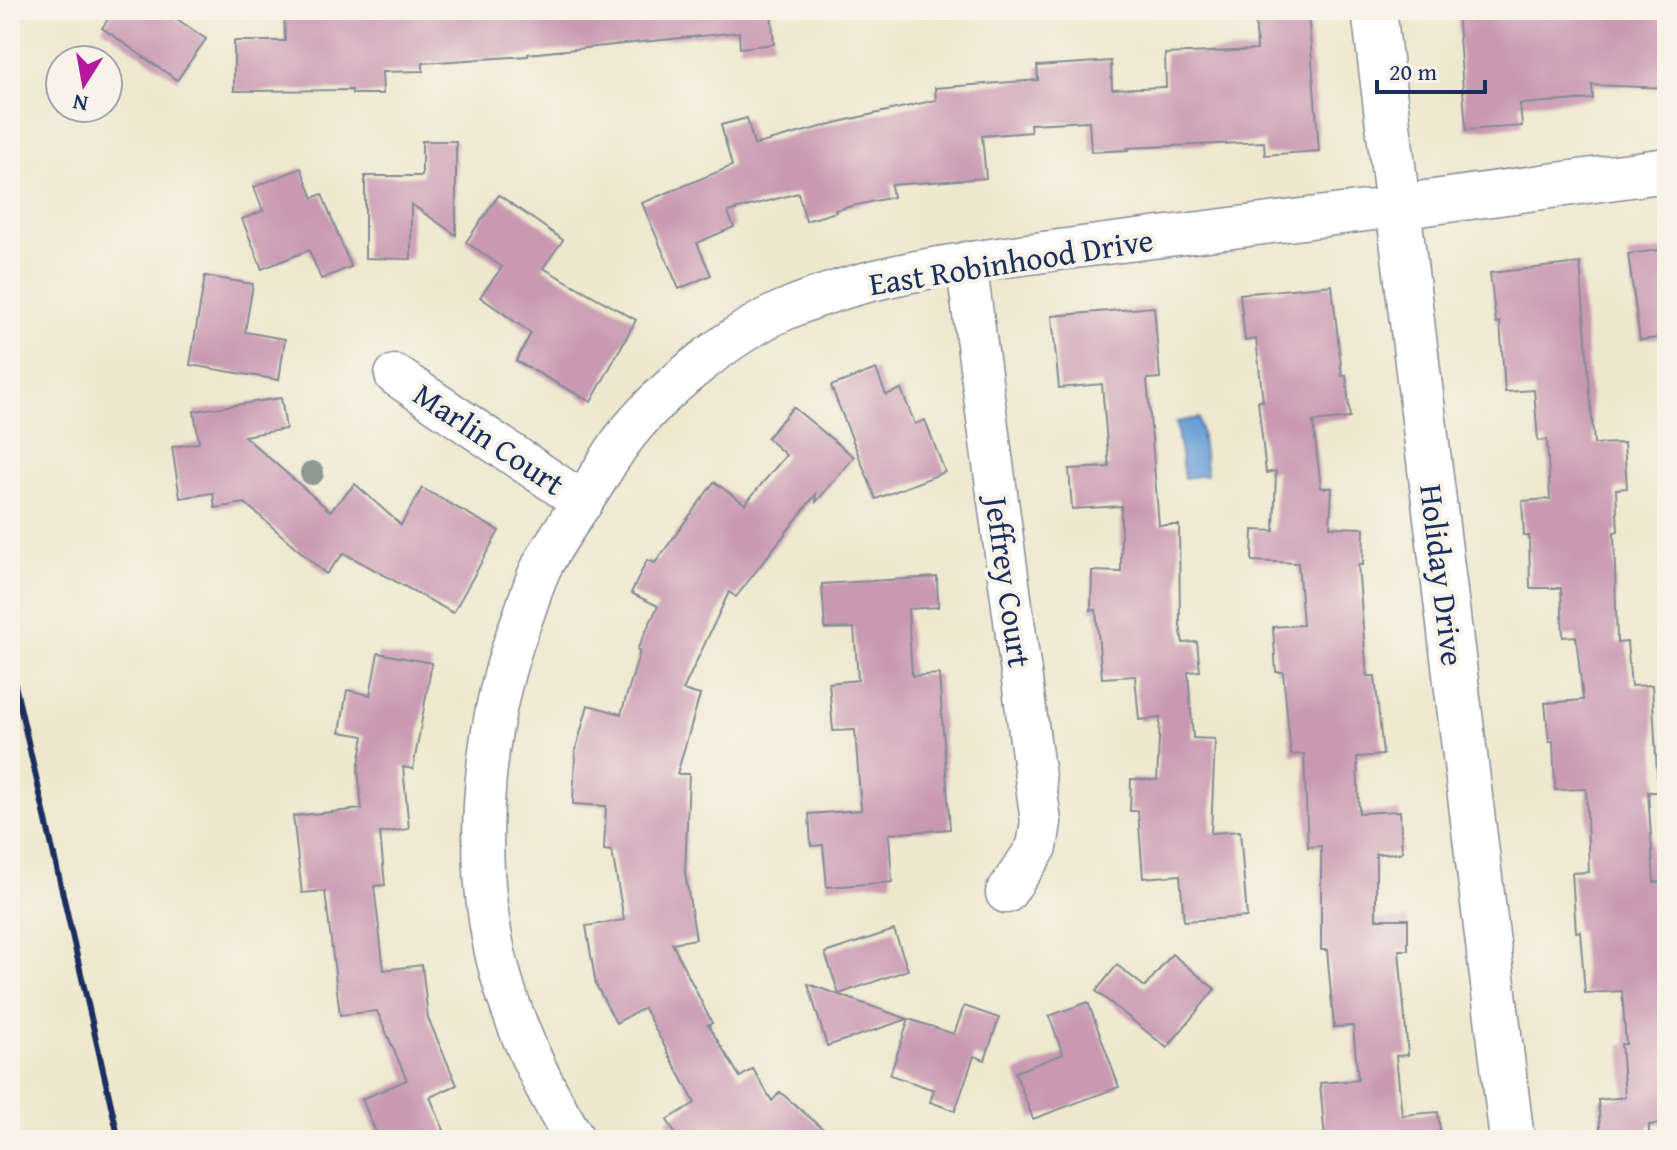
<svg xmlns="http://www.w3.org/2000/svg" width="1677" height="1150" viewBox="0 0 1677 1150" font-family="'Gentium Book Plus',serif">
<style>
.water{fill:#689fd6;stroke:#42679a;stroke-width:2}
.building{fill:#c999b1}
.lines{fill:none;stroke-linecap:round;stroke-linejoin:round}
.street-casing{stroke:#848c96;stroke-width:43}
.secondary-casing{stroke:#848c96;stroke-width:47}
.street{stroke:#fff;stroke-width:40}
.secondary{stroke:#fff;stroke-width:44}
.rail{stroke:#1b2f5e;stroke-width:6}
.tree{fill:#8f9994}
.labels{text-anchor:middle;stroke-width:8;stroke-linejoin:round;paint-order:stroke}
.street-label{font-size:32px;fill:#1b2f5e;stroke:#f7f3e8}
</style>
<rect width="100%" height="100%" fill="#f7f3e8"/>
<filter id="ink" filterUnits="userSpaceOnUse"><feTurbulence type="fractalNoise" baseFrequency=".0125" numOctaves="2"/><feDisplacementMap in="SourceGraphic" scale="16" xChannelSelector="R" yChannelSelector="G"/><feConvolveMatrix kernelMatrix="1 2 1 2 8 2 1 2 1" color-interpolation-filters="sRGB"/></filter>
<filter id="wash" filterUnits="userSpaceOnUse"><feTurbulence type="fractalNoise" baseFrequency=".006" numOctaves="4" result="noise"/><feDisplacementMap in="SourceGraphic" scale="32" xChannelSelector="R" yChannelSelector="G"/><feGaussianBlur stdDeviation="1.8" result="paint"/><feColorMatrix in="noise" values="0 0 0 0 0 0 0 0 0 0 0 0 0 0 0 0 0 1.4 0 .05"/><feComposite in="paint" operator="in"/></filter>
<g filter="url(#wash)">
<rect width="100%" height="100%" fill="#eee8ce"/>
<path class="water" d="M 1199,418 L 1207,475 L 1184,478 L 1176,422 Z"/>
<g id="blocks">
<g class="building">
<path d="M 115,10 L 164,10 L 206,39 L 177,80 L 102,28 Z"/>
<path d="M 284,10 L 771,10 L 774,44 L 740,48 L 739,32 L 528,54 L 528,56 L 423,63 L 423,71 L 382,72 L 383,94 L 352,94 L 352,90 L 234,91 L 234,41 L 285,41 Z"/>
<path d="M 1308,10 L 1319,151 L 1265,155 L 1264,142 L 1127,148 L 1128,150 L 1091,152 L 1089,121 L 1030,124 L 1031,132 L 982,136 L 986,178 L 891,185 L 893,197 L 835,210 L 836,212 L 806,221 L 798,193 L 728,212 L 734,227 L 697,243 L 711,275 L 679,289 L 642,203 L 732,166 L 721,125 L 747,118 L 754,145 L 847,120 L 936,100 L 935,88 L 1038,80 L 1037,66 L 1111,61 L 1112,89 L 1166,87 L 1165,54 L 1257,50 L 1255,12 Z"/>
<path d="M 1457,10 L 1513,10 L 1513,14 L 1587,10 L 1667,10 L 1667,88 L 1592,85 L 1593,99 L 1520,104 L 1522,126 L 1466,130 Z"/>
<path d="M 422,141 L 456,141 L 456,235 L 411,204 L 411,259 L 365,258 L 365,176 L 422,176 Z"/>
<path d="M 301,168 L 313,198 L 322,194 L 351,267 L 321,279 L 309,250 L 262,269 L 242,219 L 263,211 L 254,187 Z"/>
<path d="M 499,195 L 563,240 L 543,268 L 636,320 L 591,402 L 516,361 L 531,333 L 480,297 L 502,267 L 466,242 Z"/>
<path d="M 1667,249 L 1667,337 L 1640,340 L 1628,254 Z"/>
<path d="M 1580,263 L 1594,444 L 1624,443 L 1627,488 L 1616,489 L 1618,531 L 1614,532 L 1617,643 L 1627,642 L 1631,686 L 1652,685 L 1658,792 L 1648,792 L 1654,882 L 1667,882 L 1667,1123 L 1649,1125 L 1649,1135 L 1601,1140 L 1598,1100 L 1625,1097 L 1621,1044 L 1626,1044 L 1622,991 L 1585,993 L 1580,931 L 1576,932 L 1572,873 L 1589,872 L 1586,789 L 1555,790 L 1553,741 L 1549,742 L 1545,703 L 1583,700 L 1576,636 L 1563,637 L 1561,588 L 1530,588 L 1529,536 L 1524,536 L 1522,501 L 1550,499 L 1547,440 L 1538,441 L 1534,390 L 1505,392 L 1500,322 L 1496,323 L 1490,273 Z"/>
<path d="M 205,276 L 253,284 L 245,332 L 285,339 L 279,380 L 190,365 Z"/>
<path d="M 1332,285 L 1342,376 L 1346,375 L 1350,418 L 1313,422 L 1321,488 L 1332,488 L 1330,527 L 1364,528 L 1363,565 L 1358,565 L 1367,676 L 1375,676 L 1383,755 L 1357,757 L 1359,813 L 1400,811 L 1402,853 L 1376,854 L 1376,919 L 1408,919 L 1408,950 L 1399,950 L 1408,1055 L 1396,1056 L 1402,1115 L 1438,1112 L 1441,1140 L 1325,1140 L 1320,1083 L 1358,1080 L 1353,1026 L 1334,1027 L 1327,950 L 1321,950 L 1321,846 L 1308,847 L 1304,754 L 1291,755 L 1283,672 L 1276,672 L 1273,627 L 1303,625 L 1298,563 L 1252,561 L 1253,530 L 1274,531 L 1276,471 L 1266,473 L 1258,401 L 1263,401 L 1256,339 L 1245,341 L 1240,294 Z"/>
<path d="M 1154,307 L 1160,378 L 1147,379 L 1159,525 L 1179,525 L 1180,625 L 1183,643 L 1197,642 L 1200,671 L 1188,672 L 1193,738 L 1215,739 L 1211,833 L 1240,831 L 1247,917 L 1184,921 L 1180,875 L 1143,878 L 1138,811 L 1130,811 L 1131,779 L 1157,780 L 1160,718 L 1139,720 L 1135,676 L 1102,678 L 1096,610 L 1091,610 L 1092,571 L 1121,572 L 1121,506 L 1072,509 L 1069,469 L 1109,467 L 1102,384 L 1059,388 L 1052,316 Z"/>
<path d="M 876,369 L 886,395 L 901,389 L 915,424 L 925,420 L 945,472 L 876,499 L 831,386 Z"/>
<path d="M 281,398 L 286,429 L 244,436 L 330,511 L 355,484 L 401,525 L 422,488 L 499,531 L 453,613 L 344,553 L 326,574 L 245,503 L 215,508 L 213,493 L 180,498 L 172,447 L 199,443 L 194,411 Z"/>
<path d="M 793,407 L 854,457 L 816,502 L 816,494 L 736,597 L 729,592 L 683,690 L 700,695 L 677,774 L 689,774 L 685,873 L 696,939 L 672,943 L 712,1023 L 708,1025 L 740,1077 L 753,1069 L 772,1101 L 780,1092 L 836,1140 L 679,1140 L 667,1120 L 695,1103 L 644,1008 L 616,1023 L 596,985 L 586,926 L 624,920 L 612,851 L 604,850 L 606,806 L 573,804 L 575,752 L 588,705 L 621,714 L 640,651 L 637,650 L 658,606 L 631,593 L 647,560 L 655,563 L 714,482 L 745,504 L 786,455 L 767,438 Z"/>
<path d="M 937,577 L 938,607 L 908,609 L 912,676 L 939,674 L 950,829 L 889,834 L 892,882 L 827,887 L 823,845 L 811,846 L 809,814 L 861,810 L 855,730 L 833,731 L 829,683 L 858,680 L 854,628 L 825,629 L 822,584 Z"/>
<path d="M 378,653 L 432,663 L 413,769 L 403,767 L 409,829 L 380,833 L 385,885 L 374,886 L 384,970 L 422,965 L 428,1018 L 457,1085 L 430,1097 L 448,1140 L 379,1140 L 362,1099 L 407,1080 L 377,1011 L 340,1015 L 325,891 L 302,893 L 293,816 L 362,809 L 358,770 L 364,736 L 340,732 L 347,690 L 370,695 Z"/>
<path d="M 894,930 L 908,970 L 839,994 L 825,953 Z"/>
<path d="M 1172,954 L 1215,989 L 1167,1048 L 1096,991 L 1117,965 L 1145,987 Z"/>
<path d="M 808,984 L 908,1019 L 827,1046 Z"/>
<path d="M 1088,1002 L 1119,1087 L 1033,1119 L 1015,1072 L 1063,1054 L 1049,1016 Z"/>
<path d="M 964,1006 L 999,1018 L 985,1060 L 974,1056 L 955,1111 L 930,1102 L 934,1090 L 890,1075 L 909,1019 L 954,1034 Z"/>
</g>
</g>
</g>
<g filter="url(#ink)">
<use href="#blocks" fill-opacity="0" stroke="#848c96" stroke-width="2"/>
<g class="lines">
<defs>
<g id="street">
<path d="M 966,262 L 1041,822 L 1037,847 L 1006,893"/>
<path d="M 395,375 L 583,502"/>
<path d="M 575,1140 C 547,1094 524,1047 507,996 C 468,878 479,730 524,614 C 530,597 535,578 544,562 C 558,537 575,513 591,489 C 601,473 610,457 621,442 C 657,393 732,332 787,309 C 878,270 978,261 1074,248 C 1182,234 1290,221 1397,207"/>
</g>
<g id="secondary">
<path d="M 1374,10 L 1512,1140"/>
<path d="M 1397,207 L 1667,170"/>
</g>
</defs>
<use href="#street" class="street-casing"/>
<use href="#secondary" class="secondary-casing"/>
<use href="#street" class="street"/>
<use href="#secondary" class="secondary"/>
<path class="rail" d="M 10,663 L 119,1140"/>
</g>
<circle class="tree" cx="312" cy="473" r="12"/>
</g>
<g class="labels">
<g class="street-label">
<text transform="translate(1011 262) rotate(-9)" y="11">East Robinhood Drive</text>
<text transform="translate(489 439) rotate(34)" y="11">Marlin Court</text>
<text transform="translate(1442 575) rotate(83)" y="11">Holiday Drive</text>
<text transform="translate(1008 582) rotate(82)" y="11">Jeffrey Court</text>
</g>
</g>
<rect width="1677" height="1150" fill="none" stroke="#f7f3e8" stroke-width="40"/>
<g transform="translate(84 84) rotate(191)"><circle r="38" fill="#f7f3e8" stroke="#9fa5b1" stroke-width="2"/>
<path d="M0-6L14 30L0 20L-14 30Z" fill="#b5179e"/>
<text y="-12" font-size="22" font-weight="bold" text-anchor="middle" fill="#1b2f5e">N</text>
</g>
<path d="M1377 80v12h108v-12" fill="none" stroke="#1b2f5e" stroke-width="4"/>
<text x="1389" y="80" font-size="24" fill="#1b2f5e" stroke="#f7f3e8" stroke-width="6" paint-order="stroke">20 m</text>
</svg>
